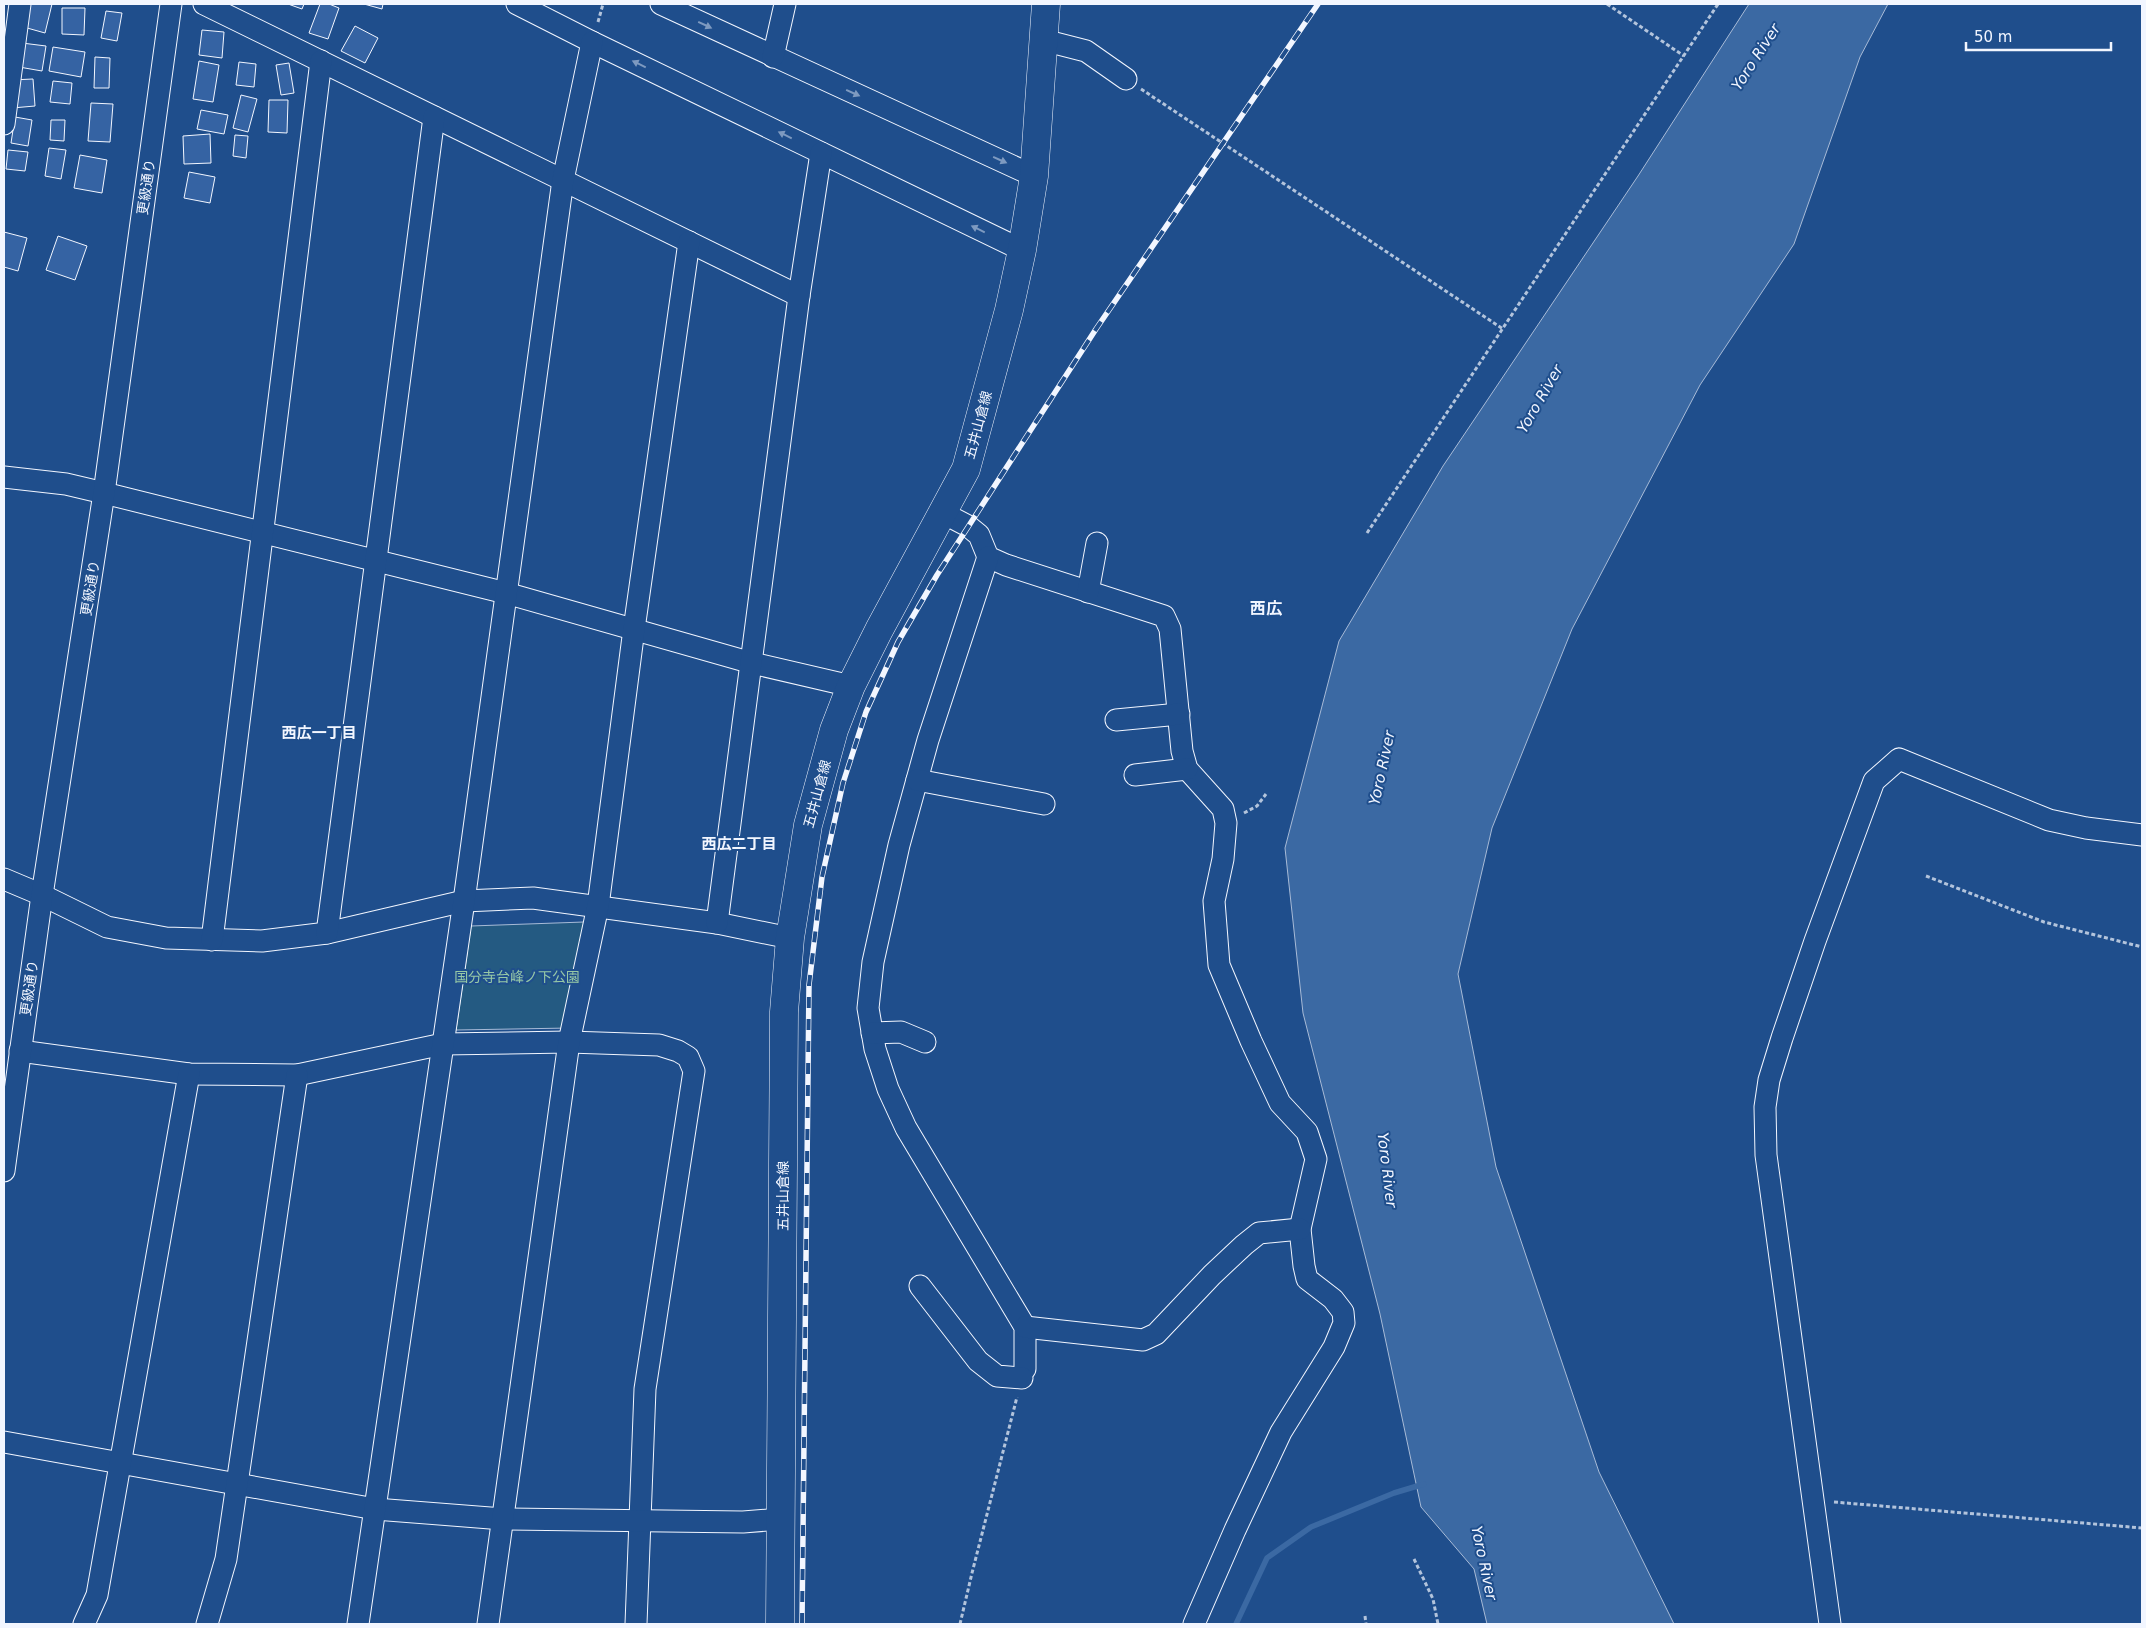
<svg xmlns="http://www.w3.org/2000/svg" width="2146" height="1628" viewBox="0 0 2146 1628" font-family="'DejaVu Sans','Noto Sans JP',sans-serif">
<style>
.green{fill:#245a82;stroke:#a8bbd7}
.water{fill:#3b69a3;stroke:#a8bbd7}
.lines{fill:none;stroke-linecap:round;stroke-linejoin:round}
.stream{stroke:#3b69a3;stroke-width:5.5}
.building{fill:#3563a3;stroke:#f2f6ff}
.minor-casing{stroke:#f2f6ff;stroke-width:23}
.major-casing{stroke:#f2f6ff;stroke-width:29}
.path{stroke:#b3c4dc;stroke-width:3;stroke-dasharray:4 2.5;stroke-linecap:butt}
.minor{stroke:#1f4e8c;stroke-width:21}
.major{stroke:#1f4e8c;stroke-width:28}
.rail-casing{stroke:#f2f6ff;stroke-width:5.5}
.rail{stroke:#1f4e8c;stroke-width:4;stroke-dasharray:11;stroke-linecap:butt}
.oneway{fill:#7e9ac0}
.labels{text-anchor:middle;stroke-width:4;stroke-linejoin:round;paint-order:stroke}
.street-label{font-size:14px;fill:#f2f6ff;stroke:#1f4e8c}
.park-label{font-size:14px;fill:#97c8a6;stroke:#1f4e8c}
.water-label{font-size:15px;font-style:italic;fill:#f2f6ff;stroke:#1f4e8c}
.neighbourhood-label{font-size:15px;font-weight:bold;fill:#f2f6ff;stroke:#1f4e8c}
.quarter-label{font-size:16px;font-weight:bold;fill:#f2f6ff;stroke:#1f4e8c}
</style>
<rect width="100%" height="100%" fill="#1f4e8c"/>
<path class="green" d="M 584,922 L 570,1028 L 456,1030 L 471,926 Z"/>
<path class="water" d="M 1749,4 L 1888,4 L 1860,57 L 1794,244 L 1700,385 L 1572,629 L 1492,828 L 1458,974 L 1496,1167 L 1599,1472 L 1674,1624 L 1487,1624 L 1474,1569 L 1421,1507 L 1380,1314 L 1303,1013 L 1285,848 L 1339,641 L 1443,466 L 1638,176 Z"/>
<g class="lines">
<path class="stream" d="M 1236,1624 L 1267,1558 L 1311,1527 L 1394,1493 L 1424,1484"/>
</g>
<g class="building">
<path d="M 25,4 L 52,4 L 45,33 L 20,26 Z"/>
<path d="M 288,4 L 304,4 L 302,9 Z"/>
<path d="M 320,4 L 329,4 L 339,8 L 328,39 L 309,33 Z"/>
<path d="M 364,4 L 383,4 L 382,9 Z"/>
<path d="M 62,8 L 85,8 L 84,35 L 62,34 Z"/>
<path d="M 106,11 L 122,13 L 117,41 L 101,38 Z"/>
<path d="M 355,26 L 378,38 L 365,63 L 341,51 Z"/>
<path d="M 202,30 L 224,32 L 222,58 L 199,55 Z"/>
<path d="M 22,43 L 46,46 L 42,71 L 19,67 Z"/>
<path d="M 53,47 L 85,52 L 81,77 L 49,71 Z"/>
<path d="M 95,57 L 110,58 L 109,88 L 94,88 Z"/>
<path d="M 199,61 L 219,65 L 213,102 L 193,99 Z"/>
<path d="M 239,62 L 256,64 L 254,87 L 236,85 Z"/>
<path d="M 289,63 L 294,93 L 281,95 L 276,65 Z"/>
<path d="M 33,79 L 35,106 L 12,108 L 11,80 Z"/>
<path d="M 53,81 L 72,83 L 70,104 L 50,102 Z"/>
<path d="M 241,95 L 257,99 L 248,132 L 233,128 Z"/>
<path d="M 269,100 L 288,100 L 287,133 L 268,132 Z"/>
<path d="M 91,103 L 113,104 L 110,142 L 88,141 Z"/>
<path d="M 201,110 L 228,115 L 224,134 L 197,129 Z"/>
<path d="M 15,117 L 32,120 L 28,146 L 11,143 Z"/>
<path d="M 51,120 L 65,120 L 64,141 L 50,140 Z"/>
<path d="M 210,134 L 211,163 L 184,164 L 183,136 Z"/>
<path d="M 235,135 L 248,136 L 246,158 L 233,156 Z"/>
<path d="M 49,148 L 66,150 L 61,179 L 45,176 Z"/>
<path d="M 8,150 L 28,152 L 25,171 L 6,169 Z"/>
<path d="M 80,155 L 107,160 L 102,193 L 74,188 Z"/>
<path d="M 189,172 L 215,177 L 210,203 L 184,198 Z"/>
<path d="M 4,232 L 27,238 L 18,271 L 4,267 Z"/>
<path d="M 58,236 L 87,246 L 75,280 L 46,270 Z"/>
</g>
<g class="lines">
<defs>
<g id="minor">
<path d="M 204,4 L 799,296"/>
<path d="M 517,4 L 592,42 L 1022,250"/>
<path d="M 661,4 L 1034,176"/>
<path d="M 1043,40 L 1086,51 L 1126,79"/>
<path d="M 773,57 L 785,4"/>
<path d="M 4,124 L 20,4"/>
<path d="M 4,477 L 66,484 L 104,493 L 506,593 L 752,663 L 851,686"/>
<path d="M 943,513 L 968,526 L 979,535 L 988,557 L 1006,565 L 1164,616 L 1170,629 L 1182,751 L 1187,769 L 1223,809 L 1226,823 L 1223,859 L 1214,901 L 1219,965 L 1251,1041 L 1280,1103 L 1307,1132 L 1316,1159 L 1300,1229 L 1304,1266 L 1307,1279 L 1333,1299 L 1343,1312 L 1344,1323 L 1334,1347 L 1281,1432 L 1235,1530 L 1194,1624"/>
<path d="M 988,557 L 928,740 L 899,845 L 873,962 L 868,1008 L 875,1049 L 888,1089 L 906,1128 L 1025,1327 L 1025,1369"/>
<path d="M 1088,592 L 1097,543"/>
<path d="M 1116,720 L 1179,714"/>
<path d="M 1135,775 L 1187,769"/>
<path d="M 917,780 L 1044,804"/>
<path d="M 4,879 L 42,895 L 107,927 L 166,938 L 262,941 L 327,933 L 464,901 L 533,898 L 717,923 L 790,938"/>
<path d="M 717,923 L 799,296 L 821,153"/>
<path d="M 327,933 L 434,117"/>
<path d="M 212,940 L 321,61"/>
<path d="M 872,1033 L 901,1032 L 925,1042"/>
<path d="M 20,1051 L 189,1074 L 297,1075 L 443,1044 L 569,1042 L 659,1045 L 678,1051 L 688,1057 L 694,1071 L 645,1389 L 636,1624"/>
<path d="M 4,1171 L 42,895 L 104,493 L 171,4"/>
<path d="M 920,1286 L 978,1361 L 997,1376 L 1022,1378"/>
<path d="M 1025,1327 L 1143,1340 L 1156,1334 L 1212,1275 L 1244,1245 L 1259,1233 L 1300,1229"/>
<path d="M 4,1442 L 375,1509 L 503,1519 L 743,1522 L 781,1519"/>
<path d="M 84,1624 L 97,1595 L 189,1074"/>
<path d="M 207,1624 L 226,1559 L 297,1075"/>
<path d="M 358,1624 L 464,901 L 563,180 L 592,42"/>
<path d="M 488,1624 L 569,1042 L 598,906 L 634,629 L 689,242"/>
<path d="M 1830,1624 L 1766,1155 L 1765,1107 L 1769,1080 L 1782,1038 L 1815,941 L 1874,781 L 1899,759 L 2049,820 L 2086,828 L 2142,835"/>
</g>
<path id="major" d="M 780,1624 L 784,1012 L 790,938 L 808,825 L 834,730 L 851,686 L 879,630 L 966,469 L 1009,310 L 1022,250 L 1034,176 L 1046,4"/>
</defs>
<use href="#minor" class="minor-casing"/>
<use href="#major" class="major-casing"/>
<g class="path">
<path d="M 1607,4 L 1684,56"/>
<path d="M 598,22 L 603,4"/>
<path d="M 1141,89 L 1503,329"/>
<path d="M 1367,533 L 1718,4"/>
<path d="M 1244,813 L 1257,806 L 1266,794"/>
<path d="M 1926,876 L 2044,922 L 2142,947"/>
<path d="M 1834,1502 L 2142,1528"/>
<path d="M 1414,1559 L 1433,1599 L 1438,1624"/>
<path d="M 1365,1616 L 1366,1624"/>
<path d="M 960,1624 L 972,1573 L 1017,1397"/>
</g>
<use href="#minor" class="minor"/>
<use href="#major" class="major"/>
<defs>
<path id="rail" d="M 802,1624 L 809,985 L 822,877 L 843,783 L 866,712 L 898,642 L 937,575 L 1096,329 L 1318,4"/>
</defs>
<use href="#rail" class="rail-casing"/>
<use href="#rail" class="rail"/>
</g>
<defs><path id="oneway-solid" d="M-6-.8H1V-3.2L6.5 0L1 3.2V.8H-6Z" transform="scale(1.25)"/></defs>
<g class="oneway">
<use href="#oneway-solid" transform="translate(705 25) rotate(25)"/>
<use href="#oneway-solid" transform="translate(639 64) rotate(-154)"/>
<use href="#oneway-solid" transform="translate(853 93) rotate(24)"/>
<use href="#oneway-solid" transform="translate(785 135) rotate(-154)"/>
<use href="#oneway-solid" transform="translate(1000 160) rotate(24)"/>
<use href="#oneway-solid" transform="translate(978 229) rotate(-154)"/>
</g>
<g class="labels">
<g class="street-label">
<text transform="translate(146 187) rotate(-82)" y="5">更級通り</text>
<text transform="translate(978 425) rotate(-75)" y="5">五井山倉線</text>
<text transform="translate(90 588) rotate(-81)" y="5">更級通り</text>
<text transform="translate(817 794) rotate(-75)" y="5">五井山倉線</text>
<text transform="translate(29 988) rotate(-82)" y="5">更級通り</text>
<text transform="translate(783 1196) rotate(-90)" y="5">五井山倉線</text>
</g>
<g class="park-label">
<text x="517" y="982">国分寺台峰ノ下公園</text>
</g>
<g class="water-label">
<text transform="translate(1756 57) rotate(-57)" y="5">Yoro River</text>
<text transform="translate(1540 399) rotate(-60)" y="5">Yoro River</text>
<text transform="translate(1382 768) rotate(-78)" y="5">Yoro River</text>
<text transform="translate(1387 1170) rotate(83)" y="5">Yoro River</text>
<text transform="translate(1484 1563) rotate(78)" y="5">Yoro River</text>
</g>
<g class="neighbourhood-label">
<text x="319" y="738">西広一丁目</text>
<text x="739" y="849">西広二丁目</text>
</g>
<g class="quarter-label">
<text x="1266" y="614">西広</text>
</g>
</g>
<rect width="2146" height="1628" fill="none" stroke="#f2f6ff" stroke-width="10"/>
<path d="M1966 42v8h145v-8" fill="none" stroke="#f2f6ff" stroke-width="2.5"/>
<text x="1974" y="42" font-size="15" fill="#f2f6ff" stroke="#1f4e8c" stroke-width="4" paint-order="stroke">50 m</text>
</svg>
